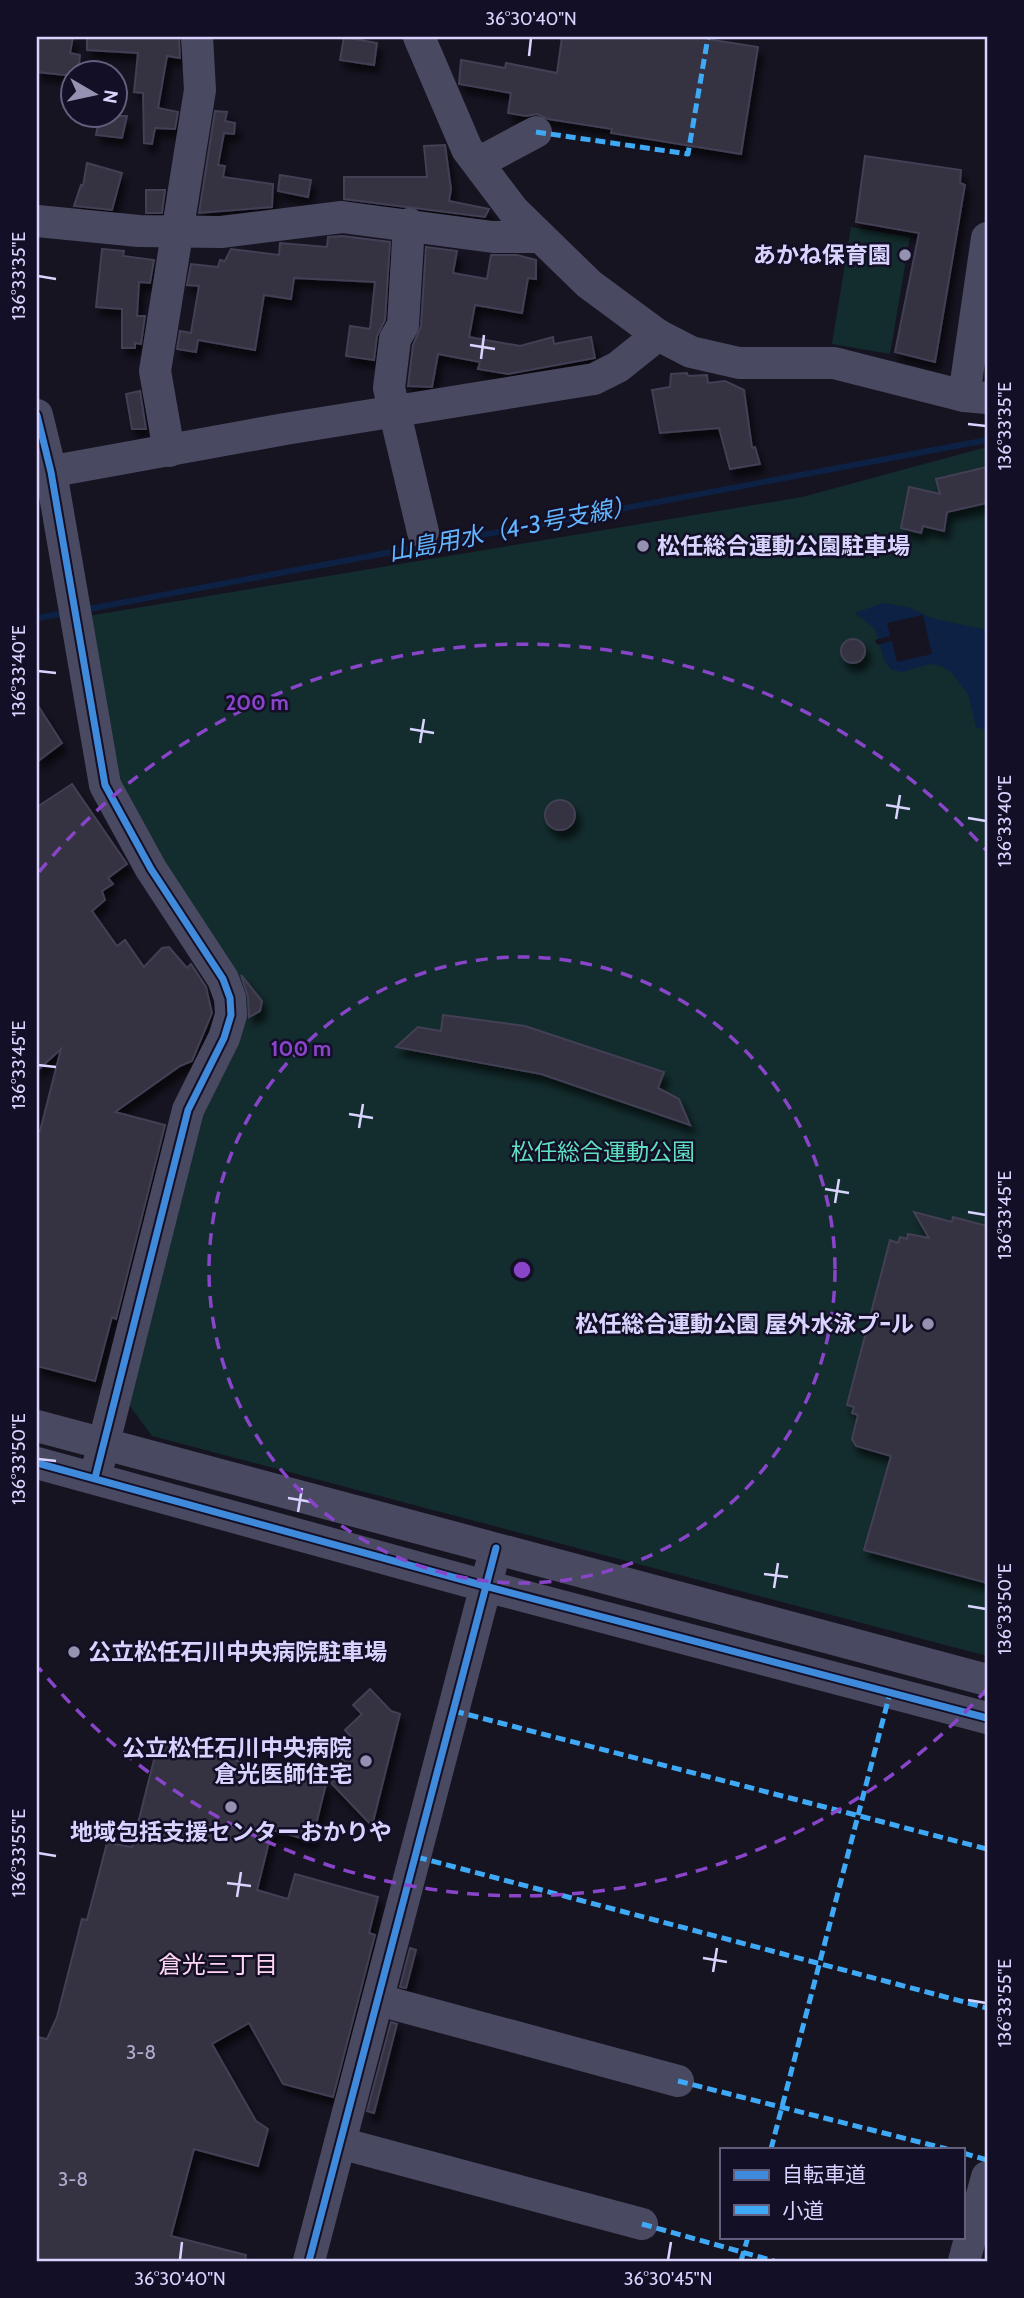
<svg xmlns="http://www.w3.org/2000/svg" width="1024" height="2298" viewBox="0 0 1024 2298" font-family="Cabin,'Noto Sans JP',sans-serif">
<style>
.green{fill:#132c2d}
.water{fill:#0d2144}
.pier{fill:#161421}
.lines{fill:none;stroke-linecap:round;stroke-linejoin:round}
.stream{stroke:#0d2144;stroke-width:6}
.building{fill:#343243;stroke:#433f54;stroke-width:2;filter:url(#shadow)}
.minor{stroke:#4a4962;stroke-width:32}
.quiet{stroke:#3fa9f5;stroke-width:5;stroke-dasharray:10 5;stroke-linecap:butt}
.cycleway-casing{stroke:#130f26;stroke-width:11}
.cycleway{stroke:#408adc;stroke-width:7}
.ticks{fill:none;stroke:#d9d4ff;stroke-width:2.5}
.ring{fill:none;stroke:#8945c9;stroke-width:3.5;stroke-dasharray:12 9}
.poi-dot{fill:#9591b1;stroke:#130f26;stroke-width:2.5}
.labels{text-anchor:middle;stroke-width:5;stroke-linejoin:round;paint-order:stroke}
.number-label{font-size:19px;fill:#b0acd0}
.poi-label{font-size:23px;font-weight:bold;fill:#d9d4ff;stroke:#130f26;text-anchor:end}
.park-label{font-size:23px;fill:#5fe0c0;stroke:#130f26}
.water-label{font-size:24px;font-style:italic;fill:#62b6ff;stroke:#130f26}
.neighbourhood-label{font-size:24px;fill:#ffd6f0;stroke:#130f26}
.centre{fill:#8945c9;stroke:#130f26;stroke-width:3.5}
.ring-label{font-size:21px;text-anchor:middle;font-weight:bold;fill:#8945c9;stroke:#130f26;stroke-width:5;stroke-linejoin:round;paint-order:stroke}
.neatline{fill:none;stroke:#d9d4ff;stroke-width:2.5}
.ticks-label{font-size:18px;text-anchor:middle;fill:#d9d4ff}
</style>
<defs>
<filter id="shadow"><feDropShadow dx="4.5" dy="8" stdDeviation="3.5" flood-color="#0009"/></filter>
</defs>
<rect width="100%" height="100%" fill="#161421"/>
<g class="green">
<path d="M 851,227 L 910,237 L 890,354 L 832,344 Z"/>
<path d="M 987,447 L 987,1656 L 152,1436 L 127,1402 L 200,1120 L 243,1014 L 124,805 L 88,616 L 802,497 Z"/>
</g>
<path class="water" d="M 883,603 L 911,608 L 931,618 L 987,630 L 987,730 L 976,727 L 968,694 L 951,672 L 941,666 L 930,664 L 903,672 L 892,670 L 885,662 L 875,629 L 855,613 Z"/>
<path class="pier" d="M 923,615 L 932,654 L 897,662 L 892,641 L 877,645 L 875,640 L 890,636 L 887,623 Z"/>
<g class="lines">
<g class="stream">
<path d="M 83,610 L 987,440"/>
<path d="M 37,618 L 66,613"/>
</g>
</g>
<g class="building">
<path d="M 37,37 L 73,37 L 70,53 L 80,55 L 78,74 L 74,76 L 37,72 Z"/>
<path d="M 87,37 L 179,37 L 180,58 L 167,56 L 158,108 L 178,112 L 175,129 L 155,128 L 152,144 L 144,143 L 143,93 L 134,92 L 138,53 L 87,50 Z"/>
<path d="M 344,37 L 377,43 L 374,65 L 340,60 Z"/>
<path d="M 562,37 L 694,37 L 758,47 L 741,154 L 611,133 L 612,129 L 548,119 L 537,114 L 526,116 L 508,113 L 511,93 L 459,84 L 461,60 L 505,68 L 506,63 L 557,73 Z"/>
<path d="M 215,111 L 227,112 L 225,121 L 235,123 L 234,134 L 224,133 L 218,165 L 225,166 L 223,177 L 273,184 L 272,207 L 199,213 Z"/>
<path d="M 100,116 L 127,116 L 122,138 L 96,135 Z"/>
<path d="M 445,145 L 451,189 L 449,201 L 489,209 L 485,217 L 344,199 L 344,177 L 427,177 L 424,146 Z"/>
<path d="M 865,156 L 961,170 L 960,183 L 965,185 L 935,362 L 895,352 L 919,233 L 856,222 Z"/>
<path d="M 87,163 L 122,173 L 112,210 L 74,206 L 81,185 L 83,186 Z"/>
<path d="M 280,175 L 311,180 L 308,197 L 278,191 Z"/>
<path d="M 146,190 L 165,190 L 162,213 L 146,213 Z"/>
<path d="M 342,236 L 390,242 L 385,320 L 377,336 L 374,360 L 346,356 L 350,326 L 370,329 L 375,282 L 294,278 L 291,299 L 264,295 L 255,350 L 198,340 L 196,352 L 177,349 L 180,331 L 191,333 L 199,286 L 187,285 L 191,264 L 218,267 L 220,260 L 225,261 L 231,249 L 279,255 L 280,243 L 327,247 L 328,237 Z"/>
<path d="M 426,247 L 457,251 L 453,273 L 487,279 L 491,255 L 517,255 L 536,260 L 536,279 L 528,278 L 522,313 L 475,305 L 469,337 L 520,346 L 553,337 L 554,344 L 591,337 L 595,358 L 508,374 L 478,369 L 480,362 L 438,354 L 432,387 L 408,386 L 413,345 L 421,326 Z"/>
<path d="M 102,249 L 124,251 L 123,256 L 154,260 L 150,283 L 139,282 L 137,316 L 145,316 L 141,344 L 135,343 L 135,348 L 122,348 L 122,309 L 96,307 Z"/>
<path d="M 687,373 L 688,376 L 707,375 L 708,383 L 725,381 L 744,390 L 752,448 L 755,447 L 760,464 L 730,469 L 719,428 L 660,433 L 652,390 L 670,387 L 671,374 Z"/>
<path d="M 140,391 L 146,429 L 132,429 L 126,394 Z"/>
<path d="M 987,467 L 987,503 L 947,512 L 944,531 L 923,526 L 921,533 L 901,528 L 909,487 L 940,494 L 936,479 Z"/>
<circle cx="853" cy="651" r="12"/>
<path d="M 37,704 L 62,743 L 37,762 Z"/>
<path d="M 72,784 L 127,864 L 108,878 L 113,884 L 102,891 L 105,900 L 92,911 L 117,946 L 125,940 L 144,967 L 162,948 L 169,947 L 187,968 L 191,964 L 206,987 L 212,1013 L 192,1061 L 180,1066 L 115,1112 L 165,1125 L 116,1319 L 112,1317 L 95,1381 L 37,1366 L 37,1130 L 40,1131 L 61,1049 L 37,1071 L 37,807 Z"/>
<circle cx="560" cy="815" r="15"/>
<path d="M 241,975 L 262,1001 L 260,1011 L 249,1017 L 248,997 Z"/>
<path d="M 443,1015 L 525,1026 L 664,1072 L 658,1088 L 679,1099 L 690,1125 L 541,1074 L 396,1047 L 418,1027 L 441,1031 Z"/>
<path d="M 914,1212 L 952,1222 L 953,1217 L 987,1226 L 987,1583 L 864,1550 L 891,1456 L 856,1446 L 852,1439 L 858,1415 L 852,1413 L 854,1407 L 847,1405 L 890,1240 L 898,1243 L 900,1237 L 907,1239 L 908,1234 L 929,1238 Z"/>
<path d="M 370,1689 L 391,1711 L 400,1714 L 372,1826 L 331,1783 L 348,1766 L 338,1755 L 354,1740 L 345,1730 L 362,1714 L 353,1705 Z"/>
<path d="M 159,1740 L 326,1784 L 312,1841 L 272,1830 L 257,1890 L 288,1899 L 295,1874 L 378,1897 L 369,1933 L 375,1935 L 333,2097 L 283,2084 L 249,2023 L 212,2044 L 256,2121 L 268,2129 L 258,2166 L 194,2149 L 171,2236 L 246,2255 L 245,2261 L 37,2261 L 37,2037 L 47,2039 L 57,2017 L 82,1919 L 87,1920 L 107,1843 L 132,1847 Z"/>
<path d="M 410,1948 L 416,1950 L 406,1988 L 400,1987 Z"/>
<path d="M 391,2022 L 397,2024 L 374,2113 L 367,2111 Z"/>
</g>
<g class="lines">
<g class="minor">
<path d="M 419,37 L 467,149 L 513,210 L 589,284 L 658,335 L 691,352 L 739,363 L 834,363 L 964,396 L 987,398"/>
<path d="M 478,163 L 536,132"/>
<path d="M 37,221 L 139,231 L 221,232 L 342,217 L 493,237 L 538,237"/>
<path d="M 409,224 L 403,325 L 395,339 L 389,388 L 423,532"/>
<path d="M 964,396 L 987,238"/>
<path d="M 37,415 L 51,472 L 105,785 L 151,869 L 223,979 L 230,998 L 231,1015 L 224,1038 L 188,1110 L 95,1478"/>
<path d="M 169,451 L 155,371 L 200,90 L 197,37"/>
<path d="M 37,474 L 285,429 L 594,379 L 618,367 L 658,335"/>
<path d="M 37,1426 L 987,1680"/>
<path d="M 37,1463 L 485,1586 L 987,1718"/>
<path d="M 379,2000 L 678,2081"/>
<path d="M 340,2143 L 642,2224"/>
<path d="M 309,2261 L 491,1566"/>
<path d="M 964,2261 L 987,2177"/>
</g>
<g class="quiet">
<path d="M 536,132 L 688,154 L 708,37"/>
<path d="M 454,1711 L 987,1849"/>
<path d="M 417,1857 L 987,2008"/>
<path d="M 678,2081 L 947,2149"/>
<path d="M 771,2149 L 890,1693"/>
<path d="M 963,2153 L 987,2160"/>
<path d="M 642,2224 L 774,2261"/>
<path d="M 741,2261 L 748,2237"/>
</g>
<defs>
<g id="cycleway">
<path d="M 37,415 L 51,472 L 105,785 L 151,869 L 223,979 L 230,998 L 231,1015 L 224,1038 L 188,1110 L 95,1478"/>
<path d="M 37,1463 L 485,1586 L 987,1718"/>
<path d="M 309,2261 L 496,1548"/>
</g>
</defs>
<use href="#cycleway" class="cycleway-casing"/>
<use href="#cycleway" class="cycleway"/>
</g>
<path class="ticks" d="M 529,56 L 531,38M 38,276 L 56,279M 470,345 L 495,349M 481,359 L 484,335M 968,424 L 986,426M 38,671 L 56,673M 410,729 L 434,733M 420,743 L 424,719M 886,805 L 910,809M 968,818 L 986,821M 896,819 L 900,795M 38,1065 L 56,1067M 349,1114 L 373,1118M 359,1128 L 363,1104M 825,1189 L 849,1193M 835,1203 L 839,1179M 968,1212 L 986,1215M 38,1459 L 56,1461M 288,1498 L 312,1502M 298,1512 L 302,1488M 764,1574 L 788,1577M 774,1588 L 778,1563M 968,1606 L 986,1609M 38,1853 L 56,1856M 227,1883 L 251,1886M 237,1897 L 241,1872M 703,1958 L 727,1962M 713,1972 L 717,1948M 968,2000 L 986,2003M 180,2260 L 182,2242M 668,2260 L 671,2242"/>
<g class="ring">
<circle cx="522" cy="1270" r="313"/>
<path d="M987 1689A626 626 0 0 1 39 1668M39 872A626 626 0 0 1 987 851"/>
</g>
<g class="poi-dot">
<circle cx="905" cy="255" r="7"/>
<circle cx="643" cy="546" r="7"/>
<circle cx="928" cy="1324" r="7"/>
<circle cx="74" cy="1652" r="7"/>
<circle cx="366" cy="1761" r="7"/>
<circle cx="231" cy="1807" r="7"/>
</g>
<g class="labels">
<g class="number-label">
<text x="141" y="2059">3-8</text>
<text x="73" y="2186">3-8</text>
</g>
<g class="poi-label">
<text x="891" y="263">あかね保育園</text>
<text x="657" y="554" text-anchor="start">松任総合運動公園駐車場</text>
<text x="914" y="1332">松任総合運動公園 屋外水泳プｰル</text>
<text x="88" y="1660" text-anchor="start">公立松任石川中央病院駐車場</text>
<text x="352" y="1756">公立松任石川中央病院<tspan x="352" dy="26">倉光医師住宅</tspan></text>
<text x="231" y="1840" text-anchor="middle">地域包括支援センターおかりや</text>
</g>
<g class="park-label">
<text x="603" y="1160">松任総合運動公園</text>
</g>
<g class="water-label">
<text transform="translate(512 529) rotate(-11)" y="8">山島用水（4-3号支線）</text>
</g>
<g class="neighbourhood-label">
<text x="218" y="1973">倉光三丁目</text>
</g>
</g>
<circle cx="522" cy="1270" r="10" class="centre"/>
<g class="ring-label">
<text x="257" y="710">200 m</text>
<text x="301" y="1056">100 m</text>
</g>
<rect width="1024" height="2298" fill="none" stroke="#130f26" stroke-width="77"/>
<rect x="720" y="2148" width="245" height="91" fill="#130f26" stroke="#625e7d" stroke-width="2"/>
<rect x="734" y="2170" width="35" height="10" fill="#408adc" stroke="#625e7d" stroke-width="2"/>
<text x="782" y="2182" font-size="21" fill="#d9d4ff">自転車道</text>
<rect x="734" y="2205" width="35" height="10" fill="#3fa9f5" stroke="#625e7d" stroke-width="2"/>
<text x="782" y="2218" font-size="21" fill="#d9d4ff">小道</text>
<g transform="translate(94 94) rotate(99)"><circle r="33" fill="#130f26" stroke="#625e7d" stroke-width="2"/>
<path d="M0-5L12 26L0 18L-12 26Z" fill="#9591b1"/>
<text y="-10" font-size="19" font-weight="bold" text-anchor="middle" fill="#d9d4ff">N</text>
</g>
<rect x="38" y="38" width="948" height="2222" class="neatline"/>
<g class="ticks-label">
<text x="531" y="25">36°30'40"N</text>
<text transform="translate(19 276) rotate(-90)" y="6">136°33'35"E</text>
<text transform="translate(1005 426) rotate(-90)" y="6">136°33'35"E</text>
<text transform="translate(19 671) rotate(-90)" y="6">136°33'40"E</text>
<text transform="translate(1005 821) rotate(-90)" y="6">136°33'40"E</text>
<text transform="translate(19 1065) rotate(-90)" y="6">136°33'45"E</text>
<text transform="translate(1005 1215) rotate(-90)" y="6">136°33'45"E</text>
<text transform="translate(19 1459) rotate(-90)" y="6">136°33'50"E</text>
<text transform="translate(1005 1609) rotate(-90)" y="6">136°33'50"E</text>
<text transform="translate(19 1853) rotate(-90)" y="6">136°33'55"E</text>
<text transform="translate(1005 2003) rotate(-90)" y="6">136°33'55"E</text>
<text x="180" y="2285">36°30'40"N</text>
<text x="668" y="2285">36°30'45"N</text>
</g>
</svg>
